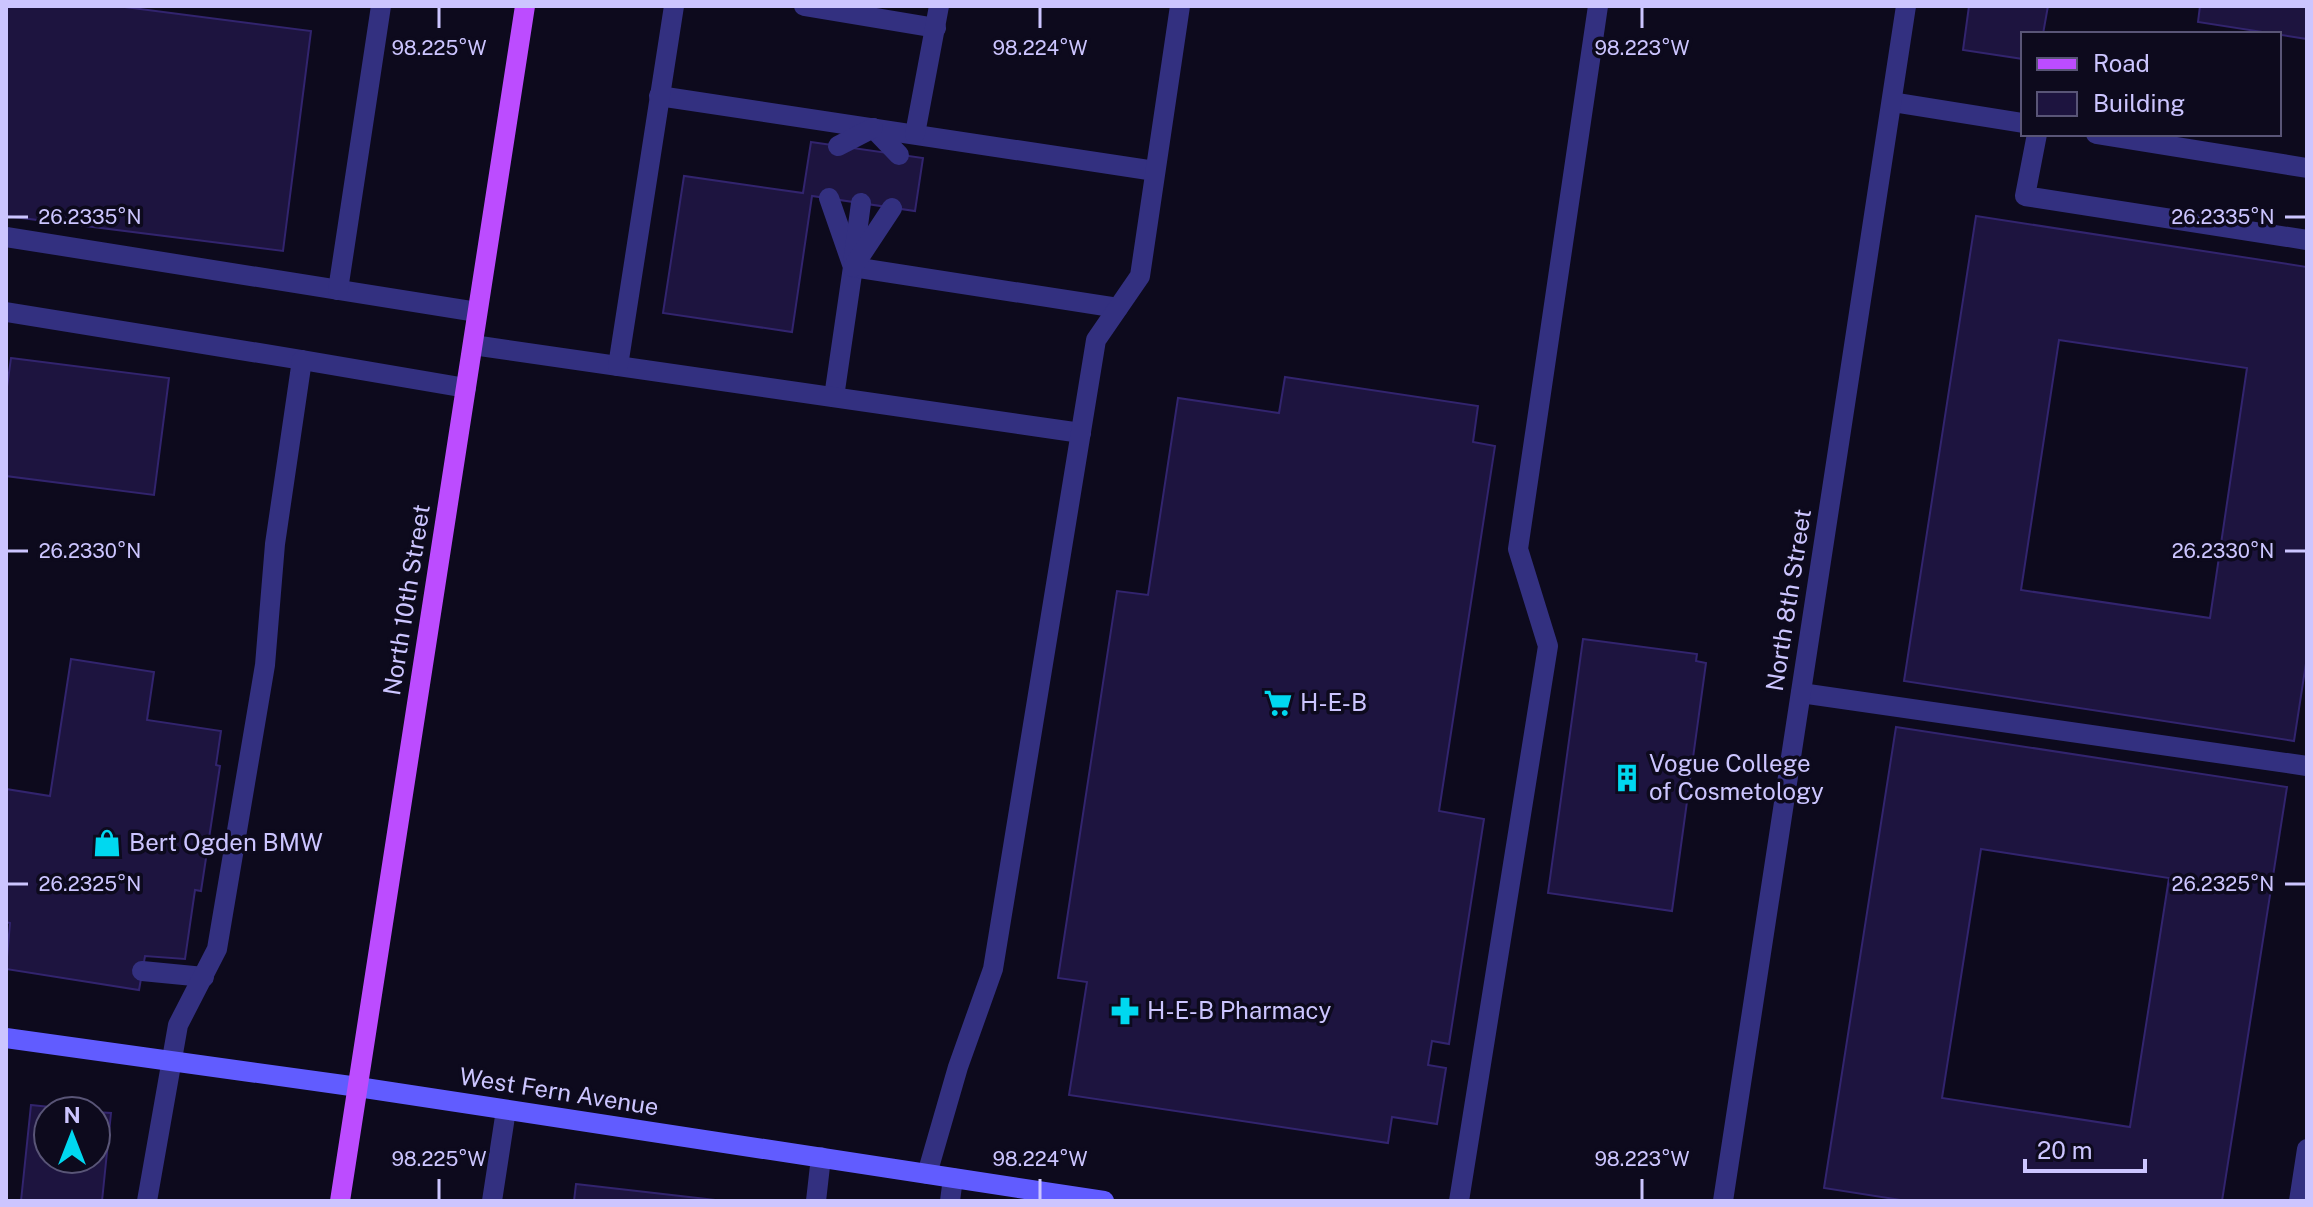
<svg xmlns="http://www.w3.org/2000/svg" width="2313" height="1207" viewBox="0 0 2313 1207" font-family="'Public Sans',sans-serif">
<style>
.building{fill:#1d143f;stroke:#32246e;stroke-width:2;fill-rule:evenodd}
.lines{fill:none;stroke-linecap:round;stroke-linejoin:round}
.lane{stroke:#333080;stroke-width:20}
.street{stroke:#333080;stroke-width:20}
.secondary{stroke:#615cff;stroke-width:20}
.primary{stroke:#bc4cff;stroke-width:20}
.ticks{fill:none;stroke:#ccc5ff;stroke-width:3}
.labels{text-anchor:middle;stroke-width:7;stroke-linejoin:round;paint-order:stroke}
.street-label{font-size:24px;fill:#ccc5ff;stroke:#0d0a1d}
.poi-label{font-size:24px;fill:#ccc5ff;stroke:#0d0a1d;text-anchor:start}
.ticks-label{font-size:20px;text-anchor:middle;fill:#ccc5ff;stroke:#0d0a1d;stroke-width:7;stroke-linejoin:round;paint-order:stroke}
</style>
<rect width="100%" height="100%" fill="#0d0a1d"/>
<g class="building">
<path d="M 6,6 L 117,6 L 311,31 L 283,251 L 6,216 Z"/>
<path d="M 1969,6 L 2048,6 L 2043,34 L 2023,34 L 2023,59 L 1963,50 Z"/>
<path d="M 2200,6 L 2307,6 L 2307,39 L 2198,22 Z"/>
<path d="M 811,142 L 923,158 L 915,211 L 812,196 L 792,332 L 663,313 L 684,176 L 803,193 Z"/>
<path d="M 1976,216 L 2307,267 L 2307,657 L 2294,741 L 1904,681 ZM 2059,340 L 2247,368 L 2210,618 L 2021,590 Z"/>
<path d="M 11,358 L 169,378 L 154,495 L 6,476 L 6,394 Z"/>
<path d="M 1285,377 L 1478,406 L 1473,442 L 1495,446 L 1439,811 L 1484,819 L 1449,1044 L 1432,1041 L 1428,1065 L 1446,1068 L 1437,1124 L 1392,1117 L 1388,1143 L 1069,1095 L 1087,982 L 1058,978 L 1117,591 L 1148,595 L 1178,398 L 1279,413 Z"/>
<path d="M 1583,639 L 1697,654 L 1696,661 L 1706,663 L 1672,911 L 1548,893 Z"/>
<path d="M 71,659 L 154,672 L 147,720 L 221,731 L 216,765 L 220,766 L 201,891 L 195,890 L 185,959 L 145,956 L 139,990 L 6,969 L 10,923 L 6,922 L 6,789 L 50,796 Z"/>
<path d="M 1896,727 L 2287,787 L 2222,1201 L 1907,1201 L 1824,1188 ZM 1981,849 L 2169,878 L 2130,1127 L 1942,1098 Z"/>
<path d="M 31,1105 L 89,1111 L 48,1111 L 48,1159 L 96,1159 L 96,1112 L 111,1113 L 102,1201 L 21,1201 Z"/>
<path d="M 576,1184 L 724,1201 L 574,1201 Z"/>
</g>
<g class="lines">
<g class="lane">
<path d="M 804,6 L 936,28"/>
<path d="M 659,96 L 1155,171"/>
<path d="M 873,128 L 899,155"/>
<path d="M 915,134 L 939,6"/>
<path d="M 2037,134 L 2025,196 L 2307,240"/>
<path d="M 838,146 L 873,128"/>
<path d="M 829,198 L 853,267 L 834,397"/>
<path d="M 6,237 L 477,312"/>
<path d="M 853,263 L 861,203"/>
<path d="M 853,267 L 1118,308"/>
<path d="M 853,267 L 892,208"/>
<path d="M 338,290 L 381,6"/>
<path d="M 6,312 L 302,360"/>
<path d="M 473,345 L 1081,433"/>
<path d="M 618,366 L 674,6"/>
<path d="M 1801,693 L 2307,766"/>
<path d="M 142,971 L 204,977"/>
<path d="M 927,1174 L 958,1067 L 993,969 L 1096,340 L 1140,276 L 1180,6"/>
<path d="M 147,1201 L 178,1025 L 217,949 L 265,665 L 275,544 L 302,360 L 466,388"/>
<path d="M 492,1201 L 506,1110"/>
<path d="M 816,1201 L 821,1157"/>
<path d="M 950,1201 L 953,1178"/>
<path d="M 1459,1201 L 1548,646 L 1518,549 L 1598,6"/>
<path d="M 2299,1201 L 2307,1149"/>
</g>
<g class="street">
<path d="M 1892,102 L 2023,123"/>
<path d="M 2096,134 L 2307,168"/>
<path d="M 1723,1201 L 1906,6"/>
</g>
<path class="secondary" d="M 6,1038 L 358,1087 L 1104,1201"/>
<path class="primary" d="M 340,1201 L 525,6"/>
</g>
<path class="ticks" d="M 439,8 L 439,28M 1040,8 L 1040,28M 1642,8 L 1642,28M 8,217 L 28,217M 2285,217 L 2305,217M 8,551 L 28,551M 2285,551 L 2305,551M 8,884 L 28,884M 2285,884 L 2305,884M 439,1179 L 439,1199M 1040,1179 L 1040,1199M 1642,1179 L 1642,1199"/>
<defs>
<symbol id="supermarket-bare" viewBox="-9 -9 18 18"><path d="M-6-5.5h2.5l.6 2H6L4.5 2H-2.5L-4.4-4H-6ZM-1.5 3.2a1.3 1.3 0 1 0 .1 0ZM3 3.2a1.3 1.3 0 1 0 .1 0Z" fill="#00d8f0" stroke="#0d0a1d" stroke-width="2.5" paint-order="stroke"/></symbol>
<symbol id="building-bare" viewBox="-9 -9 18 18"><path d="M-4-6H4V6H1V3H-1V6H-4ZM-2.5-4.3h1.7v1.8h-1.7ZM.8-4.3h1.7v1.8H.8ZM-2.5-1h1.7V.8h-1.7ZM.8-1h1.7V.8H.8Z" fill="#00d8f0" stroke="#0d0a1d" stroke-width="2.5" paint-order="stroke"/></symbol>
<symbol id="shop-bare" viewBox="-9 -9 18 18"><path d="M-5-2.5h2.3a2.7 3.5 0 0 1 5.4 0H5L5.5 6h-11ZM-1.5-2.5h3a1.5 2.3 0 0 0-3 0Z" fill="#00d8f0" stroke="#0d0a1d" stroke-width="2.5" paint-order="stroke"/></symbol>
<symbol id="pharmacy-bare" viewBox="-9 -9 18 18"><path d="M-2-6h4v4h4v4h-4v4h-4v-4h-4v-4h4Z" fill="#00d8f0" stroke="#0d0a1d" stroke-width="2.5" paint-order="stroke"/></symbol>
</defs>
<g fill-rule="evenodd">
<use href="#supermarket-bare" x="1258" y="683" width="40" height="40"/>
<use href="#building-bare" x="1607" y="758" width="40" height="40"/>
<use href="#shop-bare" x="87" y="823" width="40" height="40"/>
<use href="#pharmacy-bare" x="1105" y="991" width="40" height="40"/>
</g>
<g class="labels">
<g class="street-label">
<text transform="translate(407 600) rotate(-81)" y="8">North 10th Street</text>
<text transform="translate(1789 600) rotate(-81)" y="8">North 8th Street</text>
<text transform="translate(559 1092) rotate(9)" y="8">West Fern Avenue</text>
</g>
<g class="poi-label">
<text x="1300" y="711">H-E-B</text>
<text x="1649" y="772">Vogue College<tspan x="1649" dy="28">of Cosmetology</tspan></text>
<text x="129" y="851">Bert Ogden BMW</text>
<text x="1147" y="1019">H-E-B Pharmacy</text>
</g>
</g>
<g class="ticks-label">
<text x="439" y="55">98.225°W</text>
<text x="1040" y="55">98.224°W</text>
<text x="1642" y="55">98.223°W</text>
<text x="90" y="224">26.2335°N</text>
<text x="2223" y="224">26.2335°N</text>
<text x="90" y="558">26.2330°N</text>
<text x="2223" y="558">26.2330°N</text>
<text x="90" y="891">26.2325°N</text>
<text x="2223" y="891">26.2325°N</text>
<text x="439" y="1166">98.225°W</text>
<text x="1040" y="1166">98.224°W</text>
<text x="1642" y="1166">98.223°W</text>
</g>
<rect width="2313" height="1207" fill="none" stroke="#ccc5ff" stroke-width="16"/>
<rect x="2021" y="32" width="260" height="104" fill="#0d0a1d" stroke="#595577" stroke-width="2"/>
<rect x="2037" y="58" width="40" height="12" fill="#bc4cff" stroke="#595577" stroke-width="2"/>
<text x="2093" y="72" font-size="24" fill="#ccc5ff">Road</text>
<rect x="2037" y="92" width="40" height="24" fill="#1d143f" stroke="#595577" stroke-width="2"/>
<text x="2093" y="112" font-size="24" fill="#ccc5ff">Building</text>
<g transform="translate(72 1135)"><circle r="38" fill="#0d0a1d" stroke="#595577" stroke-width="2"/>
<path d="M0-6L14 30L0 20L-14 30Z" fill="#00d8f0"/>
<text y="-12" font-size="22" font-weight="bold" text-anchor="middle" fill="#ccc5ff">N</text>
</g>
<path d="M2025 1159v12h120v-12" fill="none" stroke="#ccc5ff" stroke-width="4"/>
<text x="2037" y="1159" font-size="24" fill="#ccc5ff" stroke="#0d0a1d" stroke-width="6" paint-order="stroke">20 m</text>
</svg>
